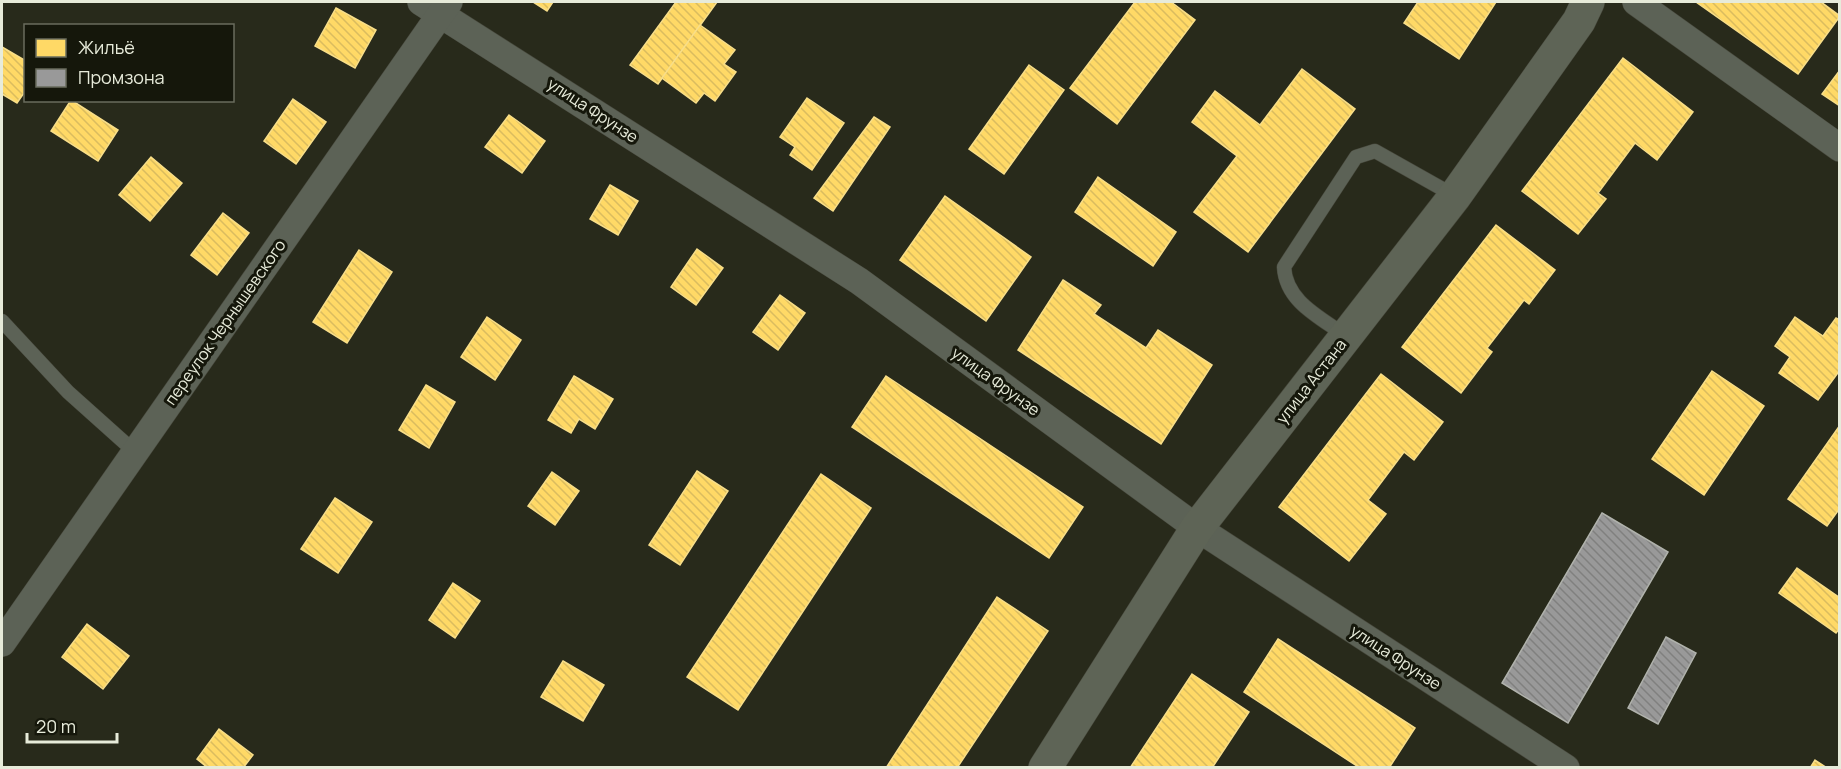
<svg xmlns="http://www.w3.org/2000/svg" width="1841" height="769" viewBox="0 0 1841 769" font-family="Manrope,sans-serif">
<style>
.homes{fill:url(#homes-back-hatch);stroke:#f8de89;stroke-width:1.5}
.industry{fill:url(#industry-back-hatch);stroke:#b0b2ac;stroke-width:1.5}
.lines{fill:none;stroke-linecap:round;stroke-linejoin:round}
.lane-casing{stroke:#46473b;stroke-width:15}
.street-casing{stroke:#46473b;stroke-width:28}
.secondary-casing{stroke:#46473b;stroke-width:34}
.lane{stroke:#5c6256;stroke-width:14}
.street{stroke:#5c6256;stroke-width:27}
.secondary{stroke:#5e6456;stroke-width:33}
.labels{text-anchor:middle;stroke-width:6;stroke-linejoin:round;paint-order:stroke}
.street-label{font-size:16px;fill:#e7ebda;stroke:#15170b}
</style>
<defs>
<pattern id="homes-back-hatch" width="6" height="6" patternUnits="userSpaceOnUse" patternTransform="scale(1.5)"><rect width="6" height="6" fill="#ffd966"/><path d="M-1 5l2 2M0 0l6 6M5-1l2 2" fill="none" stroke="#dabc5f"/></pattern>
<pattern id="industry-back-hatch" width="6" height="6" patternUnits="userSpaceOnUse" patternTransform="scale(1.5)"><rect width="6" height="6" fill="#999"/><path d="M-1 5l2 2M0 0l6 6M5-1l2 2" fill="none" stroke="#80807f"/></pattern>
</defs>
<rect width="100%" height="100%" fill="#282a1b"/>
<g class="homes">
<path d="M 533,2 L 553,2 L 547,11 Z"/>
<path d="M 676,2 L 717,2 L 658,84 L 630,65 Z"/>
<path d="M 1135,2 L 1171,2 L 1195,20 L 1117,124 L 1070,88 Z"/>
<path d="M 1418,2 L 1496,2 L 1459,59 L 1404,23 Z"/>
<path d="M 1696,2 L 1821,2 L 1840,16 L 1798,74 Z"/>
<path d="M 336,8 L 376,30 L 355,68 L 315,46 Z"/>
<path d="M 700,25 L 735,50 L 724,64 L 736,72 L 715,101 L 704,93 L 696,103 L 662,78 Z"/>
<path d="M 2,47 L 26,61 L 26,90 L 17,103 L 2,94 Z"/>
<path d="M 1623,58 L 1693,112 L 1657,160 L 1635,143 L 1598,193 L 1606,199 L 1578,234 L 1522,191 Z"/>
<path d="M 1029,65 L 1064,90 L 1004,174 L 969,149 Z"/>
<path d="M 1302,69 L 1355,109 L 1248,252 L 1194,212 L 1237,156 L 1192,122 L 1215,91 L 1260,125 Z"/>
<path d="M 1840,70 L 1840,106 L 1822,94 Z"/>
<path d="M 807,98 L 844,123 L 812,170 L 790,155 L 795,147 L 780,137 Z"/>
<path d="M 293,99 L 326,122 L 296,164 L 264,141 Z"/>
<path d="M 71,100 L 118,130 L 98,161 L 51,131 Z"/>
<path d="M 509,115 L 545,141 L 522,173 L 485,147 Z"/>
<path d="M 874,117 L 890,127 L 833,211 L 814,198 Z"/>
<path d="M 151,157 L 182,183 L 150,221 L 119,195 Z"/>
<path d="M 1098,177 L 1176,232 L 1153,266 L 1075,212 Z"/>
<path d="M 610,185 L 638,201 L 618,235 L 590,219 Z"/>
<path d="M 945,196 L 1031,257 L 986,321 L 900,260 Z"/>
<path d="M 223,213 L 249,233 L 217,275 L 191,255 Z"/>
<path d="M 1496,225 L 1555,270 L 1529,304 L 1524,300 L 1487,348 L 1492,352 L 1461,393 L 1402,347 Z"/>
<path d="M 697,249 L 723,268 L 696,305 L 671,287 Z"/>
<path d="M 359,250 L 392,272 L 347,343 L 313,322 Z"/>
<path d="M 1063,280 L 1101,305 L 1094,314 L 1146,348 L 1158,330 L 1212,365 L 1161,444 L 1018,350 Z"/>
<path d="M 780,295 L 805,313 L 778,350 L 753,332 Z"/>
<path d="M 487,317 L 521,340 L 495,380 L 461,357 Z"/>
<path d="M 1795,317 L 1823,336 L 1836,318 L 1840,320 L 1840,370 L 1818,400 L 1779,373 L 1790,357 L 1775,346 Z"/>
<path d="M 1712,371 L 1764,406 L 1704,495 L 1652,459 Z"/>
<path d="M 1381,374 L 1443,422 L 1414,460 L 1404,452 L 1368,500 L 1386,514 L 1349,561 L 1279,507 Z"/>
<path d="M 574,376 L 613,399 L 595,429 L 579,419 L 571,433 L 548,420 Z"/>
<path d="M 886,376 L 1083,507 L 1049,558 L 852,427 Z"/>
<path d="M 426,385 L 455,402 L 429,448 L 399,430 Z"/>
<path d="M 1840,425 L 1840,508 L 1827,526 L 1788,499 Z"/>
<path d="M 697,471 L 728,491 L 680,565 L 649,545 Z"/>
<path d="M 552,472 L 579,491 L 555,525 L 528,506 Z"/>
<path d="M 821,474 L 871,508 L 738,710 L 687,677 Z"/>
<path d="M 335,498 L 372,522 L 338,573 L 301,549 Z"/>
<path d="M 1797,568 L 1840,598 L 1840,628 L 1836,633 L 1779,593 Z"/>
<path d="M 453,583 L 480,601 L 455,638 L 429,620 Z"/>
<path d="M 997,597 L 1048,631 L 957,768 L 886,768 Z"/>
<path d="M 87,624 L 129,656 L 103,689 L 62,657 Z"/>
<path d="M 1278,639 L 1415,728 L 1389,768 L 1360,768 L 1244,692 Z"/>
<path d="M 563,661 L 604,685 L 583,721 L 541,697 Z"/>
<path d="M 1192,674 L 1249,712 L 1212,768 L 1130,768 Z"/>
<path d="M 219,729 L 253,755 L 243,768 L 208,768 L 197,759 Z"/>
<path d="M 1815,760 L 1827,768 L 1810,768 Z"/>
</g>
<g class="industry">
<path d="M 1602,513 L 1668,552 L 1568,723 L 1502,683 Z"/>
<path d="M 1666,637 L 1696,653 L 1658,724 L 1628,708 Z"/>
</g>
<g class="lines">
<defs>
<g id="lane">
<path d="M 2,321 L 68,392 L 135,452"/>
<path d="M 1346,336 C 1320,317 1286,302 1284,267 L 1356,157 L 1375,151 L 1455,196"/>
</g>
<g id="street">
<path d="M 421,2 L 859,281 L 1197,528 L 1566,768"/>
<path d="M 1636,2 L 1840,148"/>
<path d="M 2,643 L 449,2"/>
</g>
<path id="secondary" d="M 1045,768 L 1197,528 L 1455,196 L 1579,21 L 1588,2"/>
</defs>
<use href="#lane" class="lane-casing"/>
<use href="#street" class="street-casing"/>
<use href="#secondary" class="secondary-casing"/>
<use href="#lane" class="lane"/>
<use href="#street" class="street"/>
<use href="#secondary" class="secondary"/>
</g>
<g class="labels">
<g class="street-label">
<text transform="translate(593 110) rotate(33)" y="6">улица Фрунзе</text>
<text transform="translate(225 322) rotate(-55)" y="6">переулок Чернышевского</text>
<text transform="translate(996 381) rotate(36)" y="6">улица Фрунзе</text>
<text transform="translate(1311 381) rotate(-52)" y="6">улица Астана</text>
<text transform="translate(1396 657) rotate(33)" y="6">улица Фрунзе</text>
</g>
</g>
<rect width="1841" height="769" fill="none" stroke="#e7ebda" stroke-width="6"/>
<rect x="24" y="24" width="210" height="78" fill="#15170b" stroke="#696c5e" stroke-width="1.5"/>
<rect x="36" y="39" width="30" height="18" fill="#ffd966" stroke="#696c5e" stroke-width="1.5"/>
<text x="78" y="54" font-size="18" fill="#e7ebda">Жильё</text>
<rect x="36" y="69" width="30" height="18" fill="#999999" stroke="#696c5e" stroke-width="1.5"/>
<text x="78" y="84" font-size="18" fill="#e7ebda">Промзона</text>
<path d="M27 733v9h90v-9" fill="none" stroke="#e7ebda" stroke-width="3"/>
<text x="36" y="733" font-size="18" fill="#e7ebda" stroke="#15170b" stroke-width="4.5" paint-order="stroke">20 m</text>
</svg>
